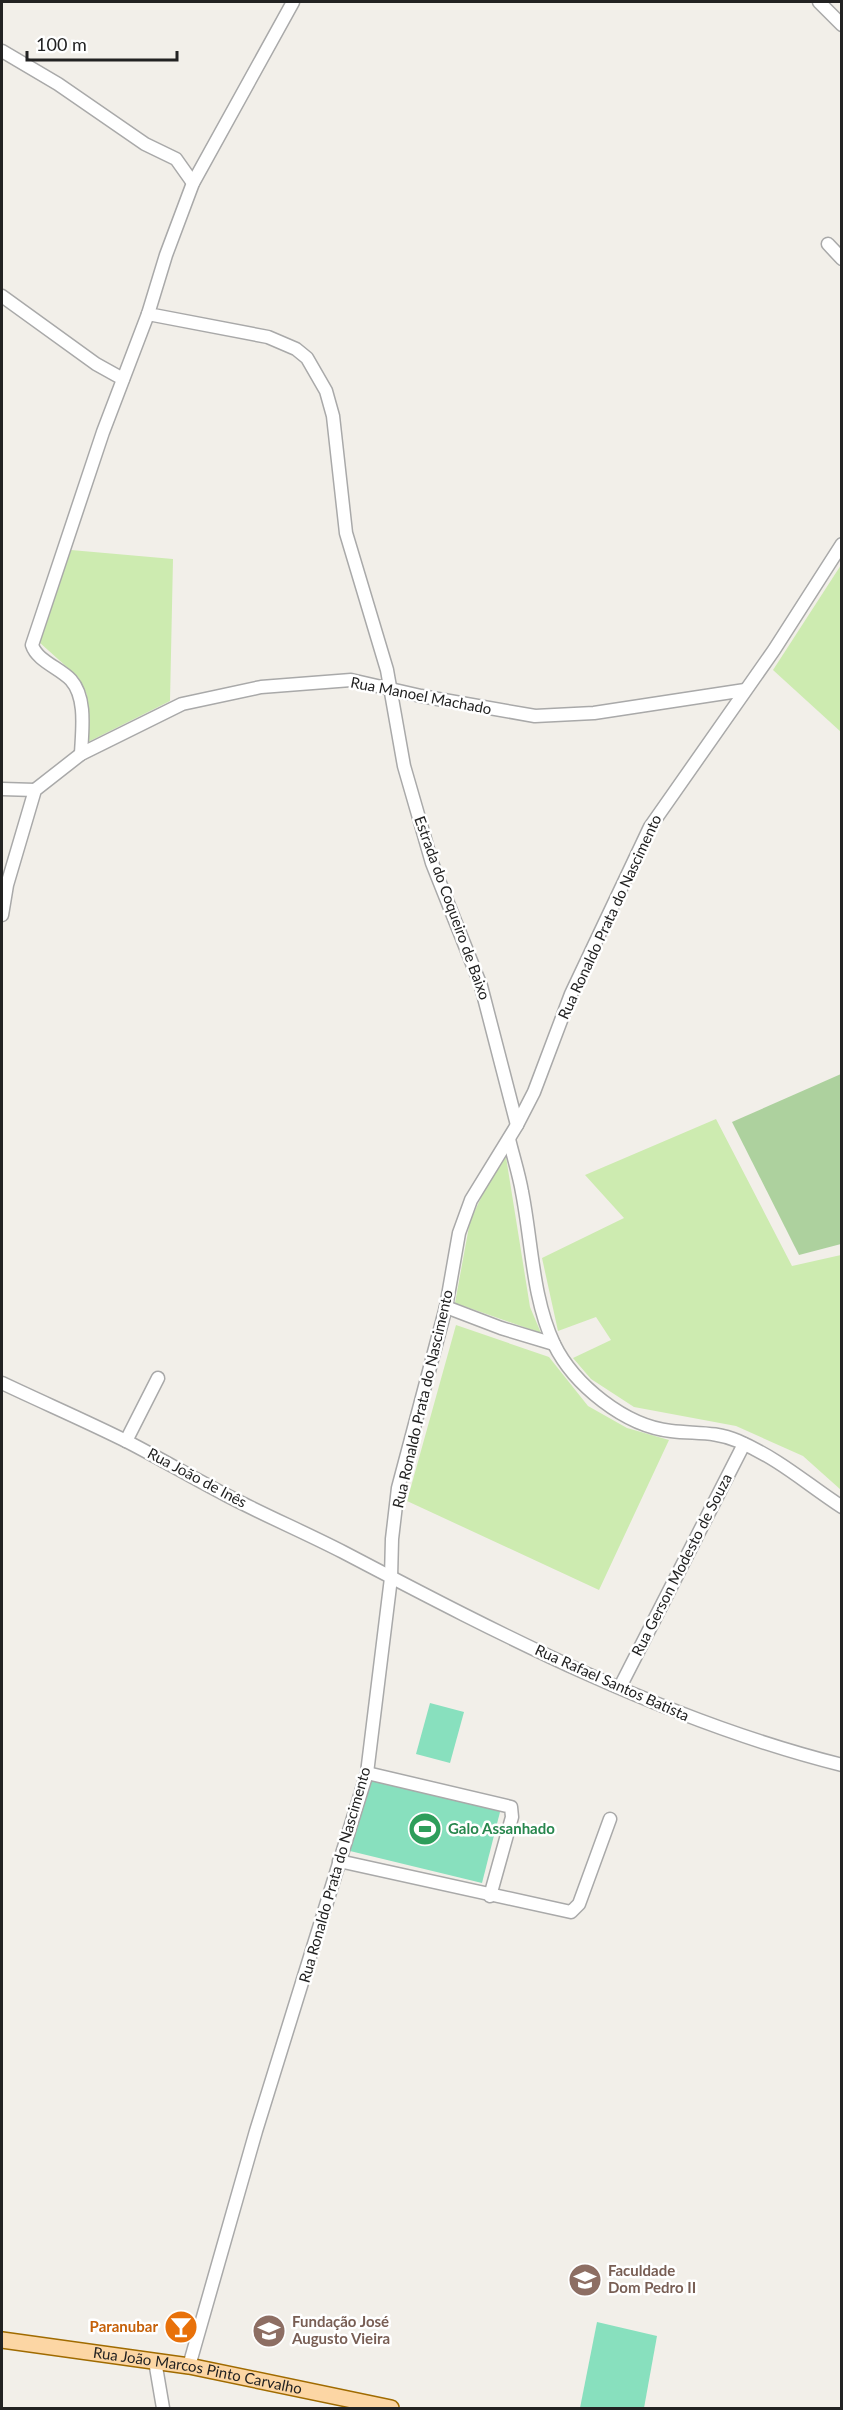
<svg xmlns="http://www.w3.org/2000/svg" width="843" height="2410" viewBox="0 0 843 2410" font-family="Lato,sans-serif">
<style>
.grass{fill:#cdebb0}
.forest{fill:#add19e}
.pitch{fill:#88e0be}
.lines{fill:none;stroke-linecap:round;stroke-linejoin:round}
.minor-casing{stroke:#a9a9a9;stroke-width:15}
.major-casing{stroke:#a06b00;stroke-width:18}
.minor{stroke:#fff;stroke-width:12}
.major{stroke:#fcd6a4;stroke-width:15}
.labels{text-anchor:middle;stroke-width:5;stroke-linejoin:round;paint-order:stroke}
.street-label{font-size:15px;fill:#222;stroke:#fff}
.leisure-label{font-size:15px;font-weight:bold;fill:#27864d;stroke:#fff;text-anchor:start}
.education-label{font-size:15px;font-weight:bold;fill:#785e54;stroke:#fff;text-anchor:start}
.food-label{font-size:15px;font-weight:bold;fill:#c56008;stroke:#fff;text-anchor:end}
</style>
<rect width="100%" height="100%" fill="#f2efe9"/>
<g class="grass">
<path d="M 71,550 L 173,559 L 170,701 L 88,742 L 87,695 L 78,677 L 39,642 Z"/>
<path d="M 841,565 L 841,732 L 773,670 Z"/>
<path d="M 716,1119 L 792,1266 L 841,1255 L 841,1490 L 803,1456 L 736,1426 L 634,1407 L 591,1379 L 573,1358 L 611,1340 L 596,1317 L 558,1331 L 542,1258 L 624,1218 L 585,1175 Z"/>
<path d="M 506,1157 L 530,1307 L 541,1333 L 455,1303 L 470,1221 L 489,1181 Z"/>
<path d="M 456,1325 L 549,1357 L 588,1406 L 627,1428 L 669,1440 L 599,1590 L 407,1501 Z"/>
</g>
<path class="forest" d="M 841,1074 L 841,1244 L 799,1255 L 732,1122 Z"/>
<g class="pitch">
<path d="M 430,1703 L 464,1712 L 450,1763 L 416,1754 Z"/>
<path d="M 369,1776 L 501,1808 L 482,1883 L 350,1851 Z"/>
<path d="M 597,2322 L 657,2336 L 644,2408 L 580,2408 Z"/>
</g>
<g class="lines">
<defs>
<g id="minor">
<path d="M 293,2 L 193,183 L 166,255 L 148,314 L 268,337 L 296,349 L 307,358 L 326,391 L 333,416 L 346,533 L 387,670 L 404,766 L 432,863 L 481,986 L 517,1125"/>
<path d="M 819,2 L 842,25"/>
<path d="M 2,51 L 58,84 L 145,144 L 176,159 L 193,183"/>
<path d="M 828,244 L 842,259"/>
<path d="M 2,296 L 96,364 L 123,379"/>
<path d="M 81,754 C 82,731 87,698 71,680 C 60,668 37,661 32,645 L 103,432 L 148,314"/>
<path d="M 2,789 L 35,790"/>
<path d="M 2,915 L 7,885 L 35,790 L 81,754 L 182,704 L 261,687 L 351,680 L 421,696 L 535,716 L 594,713 L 745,690"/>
<path d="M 509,1139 C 513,1156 519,1174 522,1192 C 532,1242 532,1297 554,1344 C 574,1385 625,1426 671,1431 C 695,1434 715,1431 738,1441 C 781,1460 804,1482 842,1507"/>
<path d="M 446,1307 L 501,1328 L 554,1344"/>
<path d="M 2,1383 C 44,1403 86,1421 128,1442 C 161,1459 193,1478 226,1495 C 264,1515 304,1532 343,1552 C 503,1636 666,1721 842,1765"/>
<path d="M 126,1441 L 158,1378"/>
<path d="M 620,1687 L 744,1444"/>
<path d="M 367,1773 L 511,1807 L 512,1817 L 490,1896"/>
<path d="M 339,1861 L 571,1912 L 579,1904 L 610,1819"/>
<path d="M 155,2361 L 163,2408"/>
<path d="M 189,2366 L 256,2131 L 367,1773 L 391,1578 L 392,1539 L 398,1488 L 446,1307 L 459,1233 L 471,1200 L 517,1125 L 534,1092 L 571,994 L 650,827 L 774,650 L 842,544"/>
</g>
<g id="major">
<path id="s1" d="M 2,2340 L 189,2366 L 391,2408"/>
</g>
</defs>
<use href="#minor" class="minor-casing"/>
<use href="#major" class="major-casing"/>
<use href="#minor" class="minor"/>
<use href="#major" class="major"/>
</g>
<defs>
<symbol id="stadium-disc" viewBox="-11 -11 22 22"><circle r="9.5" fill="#2e9e5b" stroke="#fff"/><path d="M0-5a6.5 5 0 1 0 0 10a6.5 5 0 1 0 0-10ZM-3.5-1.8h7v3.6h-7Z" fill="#fff"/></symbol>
<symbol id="university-disc" viewBox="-11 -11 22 22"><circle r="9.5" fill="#8d6e63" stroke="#fff"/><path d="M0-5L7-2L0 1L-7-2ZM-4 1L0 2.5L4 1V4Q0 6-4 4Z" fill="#fff"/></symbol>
<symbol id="bar-disc" viewBox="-11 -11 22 22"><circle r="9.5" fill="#e8710a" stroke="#fff"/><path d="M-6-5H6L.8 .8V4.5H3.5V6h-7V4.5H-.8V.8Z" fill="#fff"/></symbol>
<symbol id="school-disc" viewBox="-11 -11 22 22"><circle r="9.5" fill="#8d6e63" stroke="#fff"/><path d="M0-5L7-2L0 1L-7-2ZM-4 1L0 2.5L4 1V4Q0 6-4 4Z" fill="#fff"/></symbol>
</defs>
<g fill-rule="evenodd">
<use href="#stadium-disc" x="406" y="1810" width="38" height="38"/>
<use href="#university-disc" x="566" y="2261" width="38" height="38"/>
<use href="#bar-disc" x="162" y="2308" width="38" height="38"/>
<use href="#school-disc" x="250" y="2312" width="38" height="38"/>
</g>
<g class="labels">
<g class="street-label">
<text transform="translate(421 696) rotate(11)" y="5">Rua Manoel Machado</text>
<text transform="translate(452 908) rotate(70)" y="5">Estrada do Coqueiro de Baixo</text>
<text transform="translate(610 917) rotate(-65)" y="5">Rua Ronaldo Prata do Nascimento</text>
<text transform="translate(423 1399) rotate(-77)" y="5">Rua Ronaldo Prata do Nascimento</text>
<text transform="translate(197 1478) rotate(28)" y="5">Rua João de Inês</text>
<text transform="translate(682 1565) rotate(-63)" y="5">Rua Gerson Modesto de Souza</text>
<text transform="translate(612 1683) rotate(24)" y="5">Rua Rafael Santos Batista</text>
<text transform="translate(335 1875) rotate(-74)" y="5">Rua Ronaldo Prata do Nascimento</text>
<text dy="5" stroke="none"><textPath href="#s1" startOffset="198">Rua João Marcos Pinto Carvalho</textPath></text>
</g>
<g class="leisure-label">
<text x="448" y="1834">Galo Assanhado</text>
</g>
<g class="education-label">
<text x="608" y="2276">Faculdade<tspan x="608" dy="17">Dom Pedro II</tspan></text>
<text x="292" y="2327">Fundação José<tspan x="292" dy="17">Augusto Vieira</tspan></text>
</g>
<g class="food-label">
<text x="158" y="2332">Paranubar</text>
</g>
</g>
<rect width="843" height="2410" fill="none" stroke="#222222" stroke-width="6"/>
<path d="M27 51v9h150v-9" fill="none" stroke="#222222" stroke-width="3"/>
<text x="36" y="51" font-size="18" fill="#222222" stroke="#ffffff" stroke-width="4.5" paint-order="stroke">100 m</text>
</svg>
